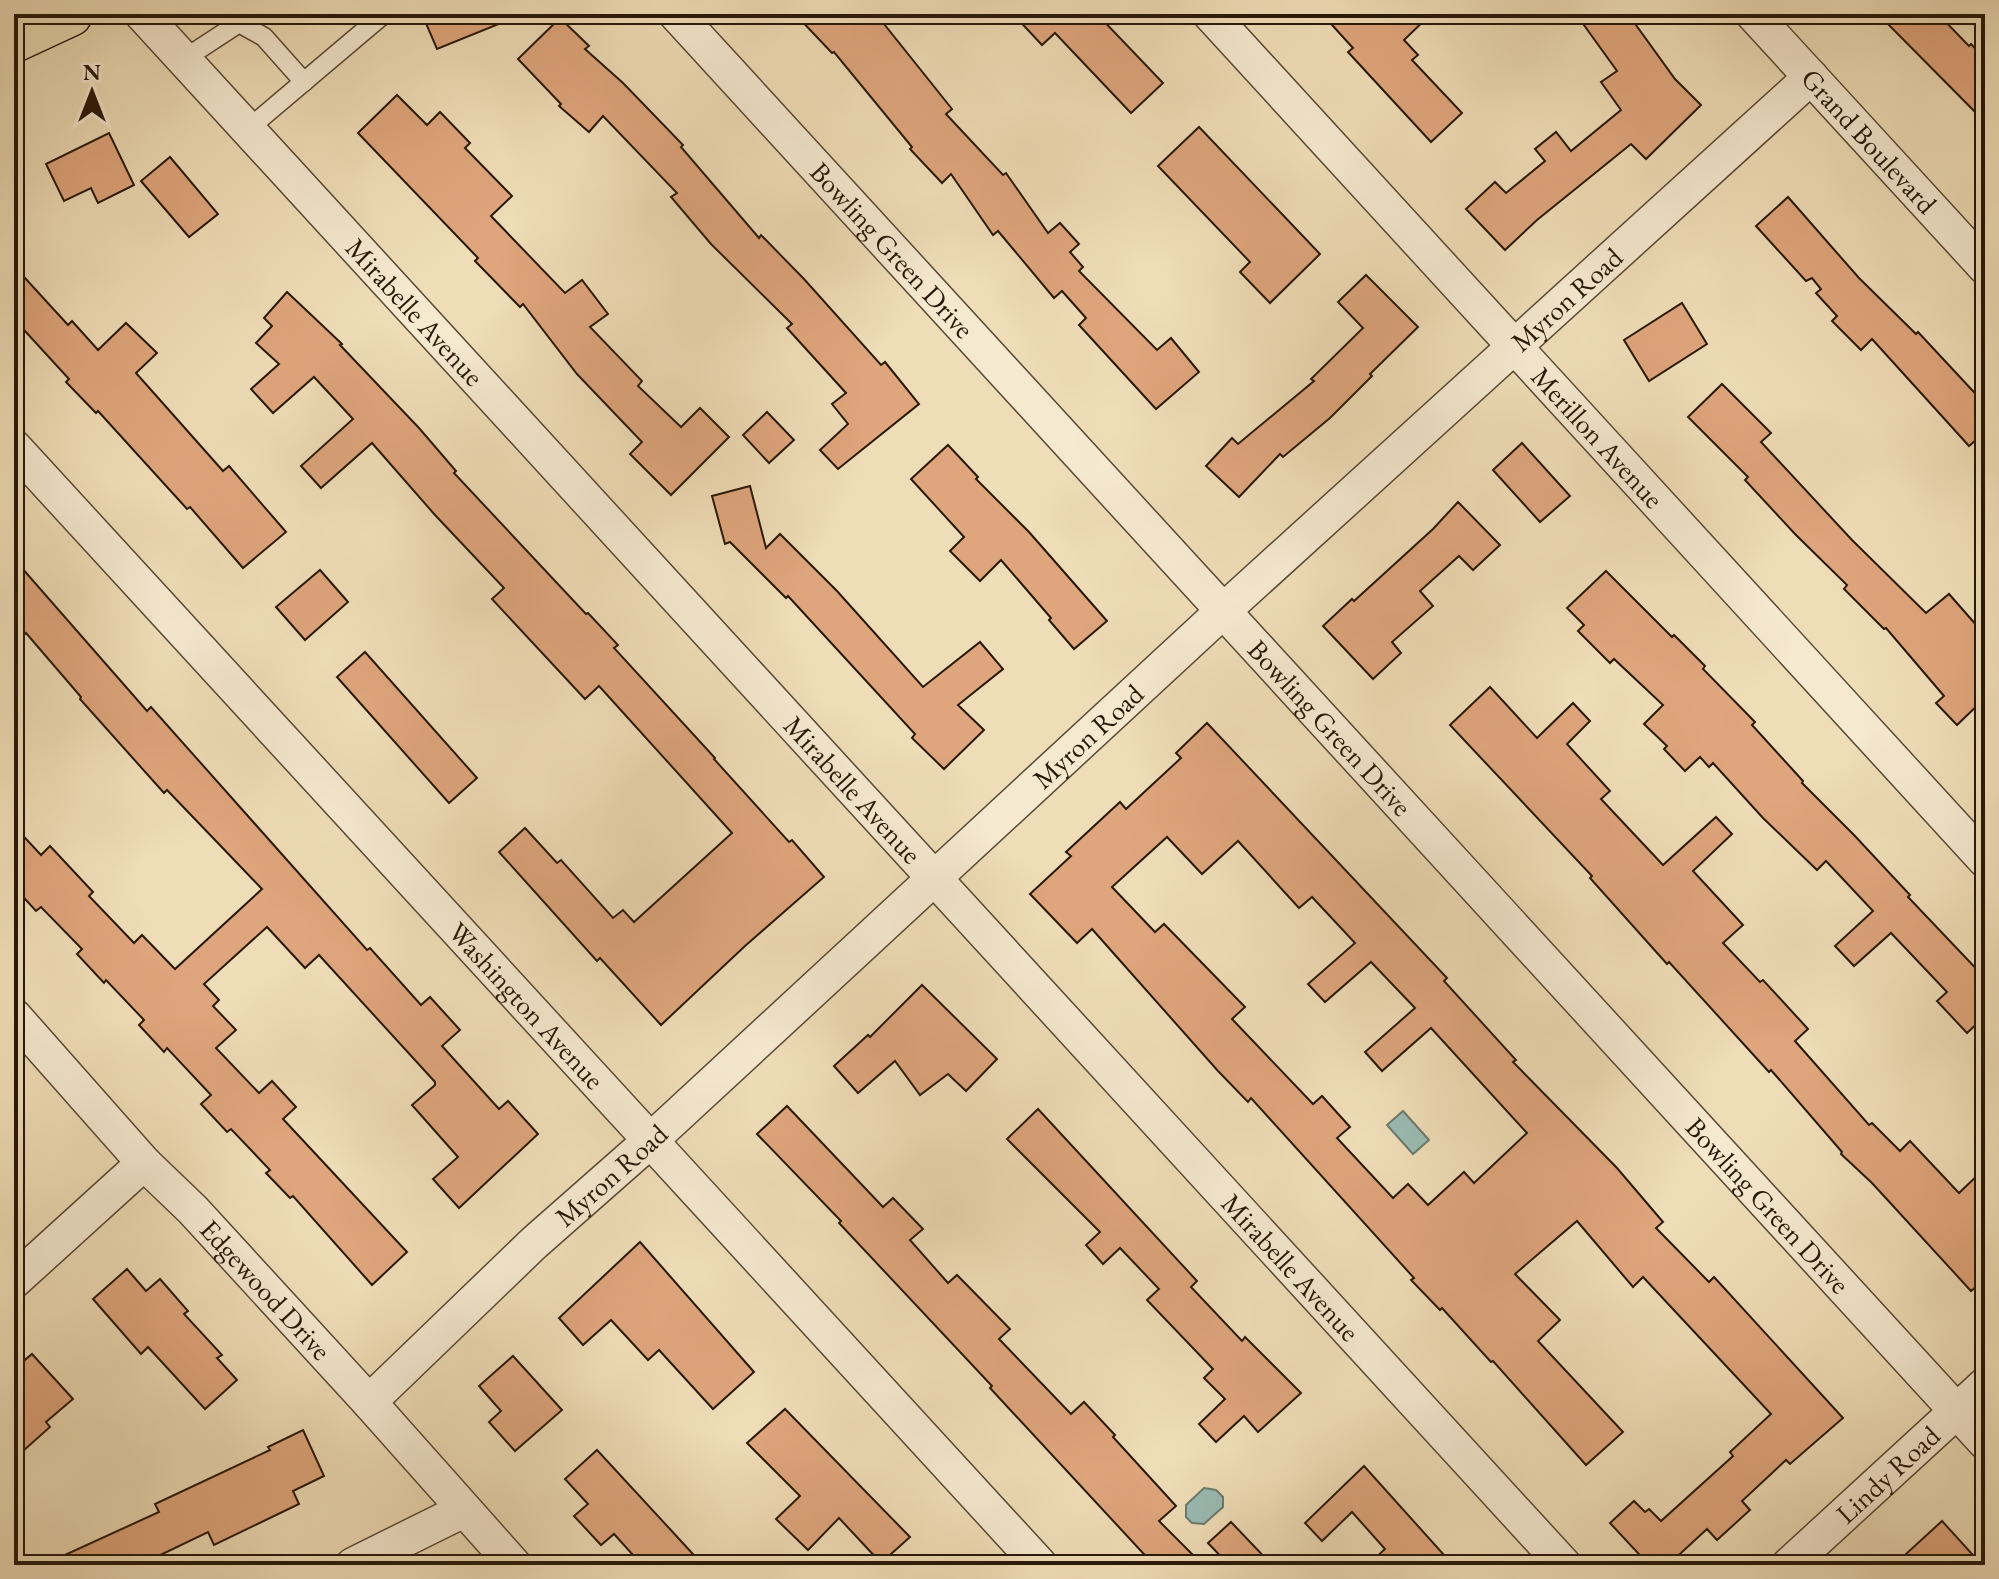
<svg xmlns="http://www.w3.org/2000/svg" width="1999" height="1579" viewBox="0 0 1999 1579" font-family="'EB Garamond',serif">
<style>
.water{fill:#9abbb4;stroke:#6c7a6f;stroke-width:2}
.building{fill:#dfa57c;stroke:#271808;stroke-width:2;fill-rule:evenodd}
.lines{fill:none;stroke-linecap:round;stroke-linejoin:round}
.lane-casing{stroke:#594934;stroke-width:21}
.street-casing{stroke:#594934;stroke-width:37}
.primary-casing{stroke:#271808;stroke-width:47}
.lane{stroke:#f5e9d0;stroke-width:18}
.street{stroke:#f5e9d0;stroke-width:34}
.primary{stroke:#efddb7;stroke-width:44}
.labels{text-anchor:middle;stroke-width:8;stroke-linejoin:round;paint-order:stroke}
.street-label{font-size:28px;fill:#271808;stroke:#f5e9d0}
</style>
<rect width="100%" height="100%" fill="#efddb7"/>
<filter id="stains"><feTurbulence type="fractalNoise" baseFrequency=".0025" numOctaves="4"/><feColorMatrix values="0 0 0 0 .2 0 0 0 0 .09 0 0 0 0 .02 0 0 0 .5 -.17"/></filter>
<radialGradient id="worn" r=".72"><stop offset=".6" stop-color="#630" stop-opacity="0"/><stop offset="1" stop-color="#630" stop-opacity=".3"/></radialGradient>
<g class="water">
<path d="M 1403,1111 L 1429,1140 L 1413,1154 L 1387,1125 Z"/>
<path d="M 1204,1488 L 1216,1490 L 1223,1497 L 1223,1507 L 1204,1524 L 1192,1523 L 1186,1517 L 1186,1505 Z"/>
</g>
<g class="building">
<path d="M 422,14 L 521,14 L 521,15 L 437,49 Z"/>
<path d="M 795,14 L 876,14 L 952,109 L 946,114 L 1003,175 L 1006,173 L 1048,233 L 1060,223 L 1079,244 L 1070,252 L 1083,267 L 1079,271 L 1157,350 L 1171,338 L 1199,372 L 1156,409 L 1079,325 L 1086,318 L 1062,291 L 1054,298 L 998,231 L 993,235 L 951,174 L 942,183 L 910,149 L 912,147 L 834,52 L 832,53 Z"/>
<path d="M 1013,14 L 1097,14 L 1163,83 L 1131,113 L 1055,33 L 1042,45 Z"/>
<path d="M 1322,14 L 1431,14 L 1404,40 L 1418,55 L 1412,60 L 1462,113 L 1431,142 L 1348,52 L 1353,48 Z"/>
<path d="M 1576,14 L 1628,14 L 1675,79 L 1701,105 L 1646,159 L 1631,144 L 1537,220 L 1505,250 L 1466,209 L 1495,182 L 1506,193 L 1545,161 L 1535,149 L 1556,132 L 1571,151 L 1621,110 L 1601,82 L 1617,71 Z"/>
<path d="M 1878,14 L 1938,14 L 1969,46 L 1971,44 L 1985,59 L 1985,122 Z"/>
<path d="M 560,18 L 589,46 L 585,49 L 623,83 L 683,145 L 681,147 L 759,238 L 761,235 L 804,279 L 881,365 L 885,362 L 919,404 L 838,469 L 820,450 L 848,424 L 832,404 L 846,393 L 787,328 L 792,324 L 711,244 L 671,197 L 677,193 L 603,116 L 589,132 L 559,106 L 561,104 L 518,59 Z"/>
<path d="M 397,95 L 427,125 L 440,112 L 470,143 L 465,148 L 512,196 L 491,216 L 565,293 L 582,280 L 608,314 L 590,327 L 642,381 L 638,386 L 681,427 L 700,408 L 729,437 L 671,495 L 630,454 L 642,442 L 577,374 L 523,304 L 520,307 L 475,261 L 478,258 L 358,133 Z"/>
<path d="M 1199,127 L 1320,254 L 1270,303 L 1240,272 L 1250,262 L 1158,166 Z"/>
<path d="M 109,133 L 134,185 L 98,203 L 91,188 L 64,201 L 46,164 Z"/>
<path d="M 170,157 L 218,214 L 189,237 L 141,181 Z"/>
<path d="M 1788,197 L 1859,278 L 1916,334 L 1918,332 L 1985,404 L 1985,432 L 1969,446 L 1872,339 L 1861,350 L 1832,321 L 1837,316 L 1816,293 L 1821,289 L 1812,278 L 1806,281 L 1756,226 Z"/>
<path d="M 14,266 L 68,325 L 72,321 L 98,350 L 126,323 L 157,353 L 136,373 L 223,471 L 229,466 L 286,532 L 243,568 L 190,507 L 187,509 L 98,411 L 96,413 L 66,382 L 69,379 L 14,319 Z"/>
<path d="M 1366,275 L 1418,327 L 1370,374 L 1372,376 L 1330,418 L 1283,457 L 1280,454 L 1239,497 L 1206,466 L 1232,438 L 1238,444 L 1314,381 L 1311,379 L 1363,328 L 1338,302 Z"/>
<path d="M 287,292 L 342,344 L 340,345 L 419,428 L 456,471 L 454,473 L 586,614 L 588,613 L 618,645 L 614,648 L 715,758 L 714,759 L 789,842 L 792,840 L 824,877 L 745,946 L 661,1025 L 600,958 L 597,961 L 499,852 L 525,828 L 557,863 L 561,860 L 613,918 L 623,910 L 634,922 L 732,833 L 599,686 L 585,699 L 492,599 L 504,588 L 435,515 L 372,443 L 321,488 L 301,466 L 353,419 L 314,377 L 273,413 L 251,389 L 279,364 L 256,343 L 272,326 L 264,318 Z"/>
<path d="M 1682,303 L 1707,344 L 1649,381 L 1624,340 Z"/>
<path d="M 1722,384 L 1771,433 L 1761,442 L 1852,540 L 1926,613 L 1949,594 L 1985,635 L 1985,698 L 1957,725 L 1936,703 L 1944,696 L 1886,628 L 1884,629 L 1844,589 L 1847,585 L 1795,534 L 1745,480 L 1748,477 L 1688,417 Z"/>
<path d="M 767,412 L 794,440 L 769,463 L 743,435 Z"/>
<path d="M 1522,443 L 1570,496 L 1540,522 L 1493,470 Z"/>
<path d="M 948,445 L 978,477 L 976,479 L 1029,532 L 1107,621 L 1074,649 L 1049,620 L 1051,618 L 1001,560 L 980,581 L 950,551 L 964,537 L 911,479 Z"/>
<path d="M 750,486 L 766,548 L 780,534 L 837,591 L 923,687 L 980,642 L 1003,669 L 958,705 L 984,730 L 944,769 L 912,738 L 915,734 L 788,596 L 786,598 L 730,542 L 725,544 L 712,496 Z"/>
<path d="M 1458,502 L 1500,545 L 1473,570 L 1459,556 L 1420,591 L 1433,606 L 1392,642 L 1401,653 L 1373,679 L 1323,626 L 1352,599 L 1354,601 L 1433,529 Z"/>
<path d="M 14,559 L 147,711 L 151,707 L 367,950 L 370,948 L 421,1005 L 430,997 L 460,1030 L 442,1046 L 499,1109 L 508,1101 L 538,1134 L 459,1208 L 433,1179 L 458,1157 L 412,1105 L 435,1085 L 435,1082 L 319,955 L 305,968 L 267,927 L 204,984 L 219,1000 L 213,1006 L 236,1030 L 216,1048 L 259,1093 L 272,1081 L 296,1107 L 283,1119 L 407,1252 L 372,1285 L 293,1196 L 290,1198 L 266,1173 L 270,1170 L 231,1129 L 227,1132 L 201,1104 L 211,1095 L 167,1048 L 164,1052 L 139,1025 L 144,1020 L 106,980 L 104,983 L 77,954 L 82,949 L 41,907 L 36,911 L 14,887 L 14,826 L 41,855 L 50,846 L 93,892 L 89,896 L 134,943 L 142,935 L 175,969 L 262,889 L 167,790 L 164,793 L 80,699 L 81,697 L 26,633 L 14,644 Z"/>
<path d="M 320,570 L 348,602 L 305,640 L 276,607 Z"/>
<path d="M 1606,571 L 1672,637 L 1674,635 L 1705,666 L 1703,669 L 1755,722 L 1752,725 L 1803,781 L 1802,783 L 1854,835 L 1910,895 L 1908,897 L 1985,978 L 1985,1016 L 1967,1033 L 1937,1001 L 1947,992 L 1891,933 L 1854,966 L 1835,946 L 1873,911 L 1826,861 L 1817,870 L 1763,818 L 1713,763 L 1709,767 L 1700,757 L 1685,771 L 1664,749 L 1667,746 L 1644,724 L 1663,705 L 1614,659 L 1610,663 L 1578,631 L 1584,625 L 1567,608 Z"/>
<path d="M 365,652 L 477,778 L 449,803 L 337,677 Z"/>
<path d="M 1490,687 L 1537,738 L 1573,703 L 1590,721 L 1567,744 L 1610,791 L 1601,799 L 1663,865 L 1716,817 L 1732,834 L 1693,871 L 1743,925 L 1723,943 L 1760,982 L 1763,980 L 1808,1029 L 1795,1041 L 1869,1125 L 1872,1123 L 1900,1151 L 1910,1141 L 1959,1193 L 1985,1168 L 1985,1279 L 1971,1291 L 1872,1183 L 1841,1154 L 1842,1152 L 1771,1070 L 1769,1072 L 1669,962 L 1667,964 L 1590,878 L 1592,876 L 1450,725 Z"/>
<path d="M 1207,723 L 1447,978 L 1444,981 L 1516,1060 L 1513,1062 L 1617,1168 L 1663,1222 L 1656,1228 L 1709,1282 L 1714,1277 L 1843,1418 L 1790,1464 L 1786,1460 L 1742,1501 L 1750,1510 L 1717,1540 L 1707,1529 L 1668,1565 L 1649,1565 L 1610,1523 L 1634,1501 L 1645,1512 L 1649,1509 L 1661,1521 L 1733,1456 L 1730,1452 L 1771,1414 L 1643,1277 L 1633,1287 L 1577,1221 L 1515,1274 L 1560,1320 L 1538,1341 L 1623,1432 L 1586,1465 L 1493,1361 L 1491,1362 L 1442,1308 L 1440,1310 L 1411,1280 L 1414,1278 L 1251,1098 L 1248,1102 L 1218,1071 L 1092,929 L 1077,943 L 1030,894 L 1071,856 L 1066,852 L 1120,802 L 1126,809 L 1181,758 L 1176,753 ZM 1167,837 L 1202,874 L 1238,841 L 1299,908 L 1312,897 L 1355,943 L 1308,984 L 1325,1002 L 1371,962 L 1415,1008 L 1365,1052 L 1382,1071 L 1431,1028 L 1527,1133 L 1474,1183 L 1464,1172 L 1428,1205 L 1408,1184 L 1393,1198 L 1337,1138 L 1350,1127 L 1322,1096 L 1313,1104 L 1232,1019 L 1245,1007 L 1164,924 L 1155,932 L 1112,887 Z"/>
<path d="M 922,985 L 997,1059 L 966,1091 L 948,1074 L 920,1095 L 895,1061 L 858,1093 L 834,1066 L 868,1035 L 870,1037 Z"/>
<path d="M 787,1106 L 883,1207 L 893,1198 L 923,1229 L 910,1240 L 948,1283 L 957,1275 L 1010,1329 L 999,1339 L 1071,1414 L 1084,1402 L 1115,1435 L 1113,1437 L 1176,1506 L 1159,1521 L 1203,1565 L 1154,1565 L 990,1388 L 992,1386 L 839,1223 L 841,1221 L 757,1134 Z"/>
<path d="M 1038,1109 L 1197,1281 L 1191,1287 L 1242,1341 L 1245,1337 L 1301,1393 L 1258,1432 L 1244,1416 L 1216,1442 L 1199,1424 L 1225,1399 L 1204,1378 L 1213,1369 L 1147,1300 L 1159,1289 L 1120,1248 L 1103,1264 L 1086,1245 L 1100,1232 L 1007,1139 Z"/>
<path d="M 640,1242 L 754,1372 L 713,1409 L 659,1350 L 648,1360 L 611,1320 L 583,1345 L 559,1318 Z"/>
<path d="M 127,1269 L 146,1291 L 160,1279 L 188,1311 L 184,1314 L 222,1355 L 217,1358 L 237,1380 L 205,1409 L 148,1347 L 141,1354 L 93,1299 Z"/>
<path d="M 32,1354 L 73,1399 L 46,1422 L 50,1427 L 14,1459 L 14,1369 Z"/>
<path d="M 513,1356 L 562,1410 L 515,1451 L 489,1422 L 501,1411 L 479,1386 Z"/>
<path d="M 785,1409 L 910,1537 L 881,1563 L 839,1518 L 808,1550 L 776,1519 L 800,1496 L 747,1443 Z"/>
<path d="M 303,1430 L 324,1476 L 293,1491 L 299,1504 L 214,1545 L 208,1532 L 154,1558 L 157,1565 L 43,1565 L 159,1512 L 155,1504 L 270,1450 L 268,1447 Z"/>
<path d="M 597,1450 L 669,1528 L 703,1565 L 642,1565 L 614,1534 L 601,1545 L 574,1516 L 588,1504 L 565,1479 Z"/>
<path d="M 1364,1466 L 1453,1565 L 1368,1565 L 1385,1549 L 1352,1512 L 1322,1541 L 1305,1523 Z"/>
<path d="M 1942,1521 L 1982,1565 L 1894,1565 Z"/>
<path d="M 1231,1522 L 1272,1565 L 1229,1565 L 1208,1543 Z"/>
</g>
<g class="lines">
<defs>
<g id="lane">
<path d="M 184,59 L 239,23 L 264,37 L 304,82"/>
<path d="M 248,129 L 384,14"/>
</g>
<g id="street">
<path id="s1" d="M 142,14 L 1564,1565"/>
<path id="s2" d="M 676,14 L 1985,1442"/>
<path id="s3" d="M 1210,14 L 1985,860"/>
<path id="s4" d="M 1753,14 L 1985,267"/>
<path id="s5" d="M 14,447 L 1040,1565"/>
<path id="s6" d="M 14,1016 L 144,1163 L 193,1210 L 369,1402 L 514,1565"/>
<path d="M 14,1281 L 144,1163"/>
<path id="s7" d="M 369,1402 L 534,1243 L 651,1140 L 1222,612 L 1811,77"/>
<path d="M 353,1565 L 464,1510"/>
<path id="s8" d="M 1789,1565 L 1985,1385"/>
</g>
<path id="primary" d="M 14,40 L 70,14"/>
</defs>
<use href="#lane" class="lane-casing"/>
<use href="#street" class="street-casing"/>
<use href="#primary" class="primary-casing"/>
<use href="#lane" class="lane"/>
<use href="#street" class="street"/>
<use href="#primary" class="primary"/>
</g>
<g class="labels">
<g class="street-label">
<text dy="10" stroke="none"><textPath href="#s4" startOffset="172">Grand Boulevard</textPath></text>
<text dy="10" stroke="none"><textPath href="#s2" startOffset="320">Bowling Green Drive</textPath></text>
<text dy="10" stroke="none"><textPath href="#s7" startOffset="1628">Myron Road</textPath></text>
<text dy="10" stroke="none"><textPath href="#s1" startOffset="404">Mirabelle Avenue</textPath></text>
<text dy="10" stroke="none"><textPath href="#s3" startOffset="574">Merillon Avenue</textPath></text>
<text dy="10" stroke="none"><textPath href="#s2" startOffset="968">Bowling Green Drive</textPath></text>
<text dy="10" stroke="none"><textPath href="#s7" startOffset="980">Myron Road</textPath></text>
<text dy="10" stroke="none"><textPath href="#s1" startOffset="1052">Mirabelle Avenue</textPath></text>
<text dy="10" stroke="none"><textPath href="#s5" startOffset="758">Washington Avenue</textPath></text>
<text dy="10" stroke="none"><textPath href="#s7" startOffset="332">Myron Road</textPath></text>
<text dy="10" stroke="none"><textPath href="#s2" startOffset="1616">Bowling Green Drive</textPath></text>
<text dy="10" stroke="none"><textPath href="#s1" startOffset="1700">Mirabelle Avenue</textPath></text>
<text dy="10" stroke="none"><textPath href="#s6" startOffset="372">Edgewood Drive</textPath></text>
<text dy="10" stroke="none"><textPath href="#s8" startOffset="134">Lindy Road</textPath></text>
</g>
</g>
<rect width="1999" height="1579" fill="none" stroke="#efddb7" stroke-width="48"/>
<rect x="16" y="16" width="1967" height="1547" fill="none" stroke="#271808" stroke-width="4"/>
<rect x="24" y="24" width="1951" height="1531" fill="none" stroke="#271808" stroke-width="2"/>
<g transform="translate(92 92)" stroke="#f5e9d0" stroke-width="6" paint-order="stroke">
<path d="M0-6L14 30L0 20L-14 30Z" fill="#271808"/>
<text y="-12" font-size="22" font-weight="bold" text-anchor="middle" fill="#271808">N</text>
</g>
<rect width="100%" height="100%" filter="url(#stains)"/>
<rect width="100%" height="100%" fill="url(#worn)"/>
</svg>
